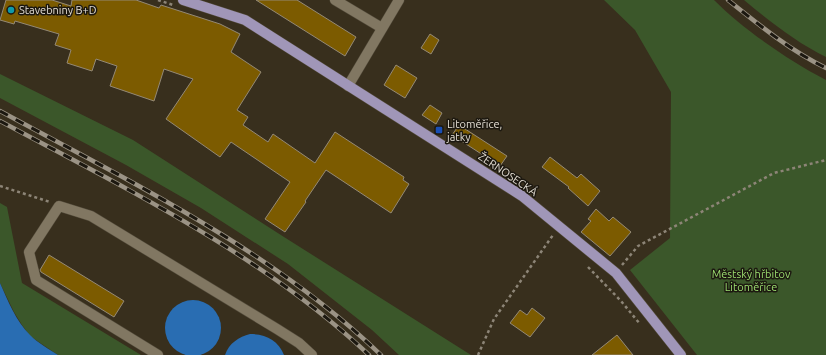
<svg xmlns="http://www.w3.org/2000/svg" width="826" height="355" viewBox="0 0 826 355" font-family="Ubuntu,sans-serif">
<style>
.green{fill:#3b572a}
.water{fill:#296db2}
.building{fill:#7c5b00;stroke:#948975}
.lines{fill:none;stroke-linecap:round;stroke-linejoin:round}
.minor-casing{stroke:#534b3b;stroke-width:11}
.major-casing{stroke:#534b3b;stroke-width:11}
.path{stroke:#8d8577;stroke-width:2.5;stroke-dasharray:3 3;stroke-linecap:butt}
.minor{stroke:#817762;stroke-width:10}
.major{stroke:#a096b8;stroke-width:10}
.rail-casing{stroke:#9b9385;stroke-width:4.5}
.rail{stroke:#1c1810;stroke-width:3;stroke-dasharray:9;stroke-linecap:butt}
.culture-dot{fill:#0f9aa8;stroke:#1c1810;stroke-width:1.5}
.transit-dot{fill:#1a4fb4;stroke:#1c1810;stroke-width:1.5}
.labels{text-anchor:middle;stroke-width:3;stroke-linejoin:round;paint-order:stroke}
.poi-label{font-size:11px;fill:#e4ded3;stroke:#1c1810;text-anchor:start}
.street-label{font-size:11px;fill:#e4ded3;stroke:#1c1810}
.park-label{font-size:11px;fill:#9cde70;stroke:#1c1810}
</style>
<rect width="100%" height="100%" fill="#382f1d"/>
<g class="green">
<path d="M 604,0 L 714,0 C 744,30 788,60 826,80 L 826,355 L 697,355 L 630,270 L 670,238 L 671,92 L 635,30 Z"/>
<path d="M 744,0 L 826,0 L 826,57 C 797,43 769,21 744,0 Z"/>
<path d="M 0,74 L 133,140 L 284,237 L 471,355 L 399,355 L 372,330 L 288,264 L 201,208 L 126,165 L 0,98 Z"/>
<path d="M 0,203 L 7,207 L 22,283 L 141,355 L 58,355 L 30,336 L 22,325 L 14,312 L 0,283 Z"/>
</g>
<g class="water">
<path d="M 0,283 C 8,301 16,321 30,335 C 38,343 49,349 58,355 L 0,355 Z"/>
<circle cx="193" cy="328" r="28"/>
<path d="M 250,334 C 266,334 278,340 284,355 L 225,355 C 229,343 239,337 250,334 Z"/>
</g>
<g class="building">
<path d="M 6,0 L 52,0 L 71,6 L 72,0 L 136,0 L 159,8 L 161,5 L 220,24 L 240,34 L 231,52 L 261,72 L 237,110 L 248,117 L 243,125 L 268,142 L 273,134 L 315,163 L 335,132 L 404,177 L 403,180 L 409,184 L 391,213 L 326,170 L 305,201 L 306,202 L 285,232 L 265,219 L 290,182 L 231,142 L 220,157 L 166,119 L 193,79 L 164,69 L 154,101 L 110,86 L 117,66 L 96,59 L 92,71 L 67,63 L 71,50 L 55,45 L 59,34 L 15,21 L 14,24 L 0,20 Z"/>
<path d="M 256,0 L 297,0 L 356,37 L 345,56 Z"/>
<path d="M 430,34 L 439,40 L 431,54 L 421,48 Z"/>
<path d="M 396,65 L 417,78 L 405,98 L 384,85 Z"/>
<path d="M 430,105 L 442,113 L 436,124 L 422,115 Z"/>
<path d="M 459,125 L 507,156 L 500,166 L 452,135 Z"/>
<path d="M 550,157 L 577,178 L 581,174 L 600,191 L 588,206 L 568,188 L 569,187 L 542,167 Z"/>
<path d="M 596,209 L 609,221 L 613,217 L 631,232 L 610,256 L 581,232 L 591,221 L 588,219 Z"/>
<path d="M 49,255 L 124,301 L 114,317 L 41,272 L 40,270 Z"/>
<path d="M 532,308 L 545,318 L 530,337 L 510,323 L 520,310 L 527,315 Z"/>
<path d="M 617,335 L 633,355 L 592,355 Z"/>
</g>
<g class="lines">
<defs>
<g id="minor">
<path d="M 335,0 L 382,28"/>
<path d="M 348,86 L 399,0"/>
<path d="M 158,355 L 36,280 L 29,252 L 59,206 L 91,216 L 277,329 L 299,343 L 312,355"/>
</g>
<path id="major" d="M 183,0 L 245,20 L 522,196 L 616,273 L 681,355"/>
</defs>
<use href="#minor" class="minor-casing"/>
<use href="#major" class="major-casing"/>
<g class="path">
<path d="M 158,0 L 173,5"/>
<path d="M 0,186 L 50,202"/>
<path d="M 622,265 L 638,246 L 774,173 L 826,160"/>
<path d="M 588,267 L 621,301 L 640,324"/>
<path d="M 478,355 L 494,319 L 553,235"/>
</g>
<use href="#minor" class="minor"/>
<use href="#major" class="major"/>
<defs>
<g id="rail">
<path d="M 728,0 C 759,25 791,51 826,68"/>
<path d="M 0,111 C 131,182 273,251 381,355"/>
<path d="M 0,121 C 127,189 264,256 369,355"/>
</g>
</defs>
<use href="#rail" class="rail-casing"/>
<use href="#rail" class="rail"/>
</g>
<circle class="culture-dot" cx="11" cy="10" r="4"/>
<rect class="transit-dot" x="435" y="126" width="8" height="8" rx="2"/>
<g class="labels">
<g class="poi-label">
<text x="19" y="14">Stavebniny B+D</text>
<text x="447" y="128">Litoměřice,<tspan x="447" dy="13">jatky</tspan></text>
</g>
<g class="street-label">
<text transform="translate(508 174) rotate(34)" y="4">ŽERNOSECKÁ</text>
</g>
<g class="park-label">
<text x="751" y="278">Městský hřbitov<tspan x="751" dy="13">Litoměřice</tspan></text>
</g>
</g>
</svg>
